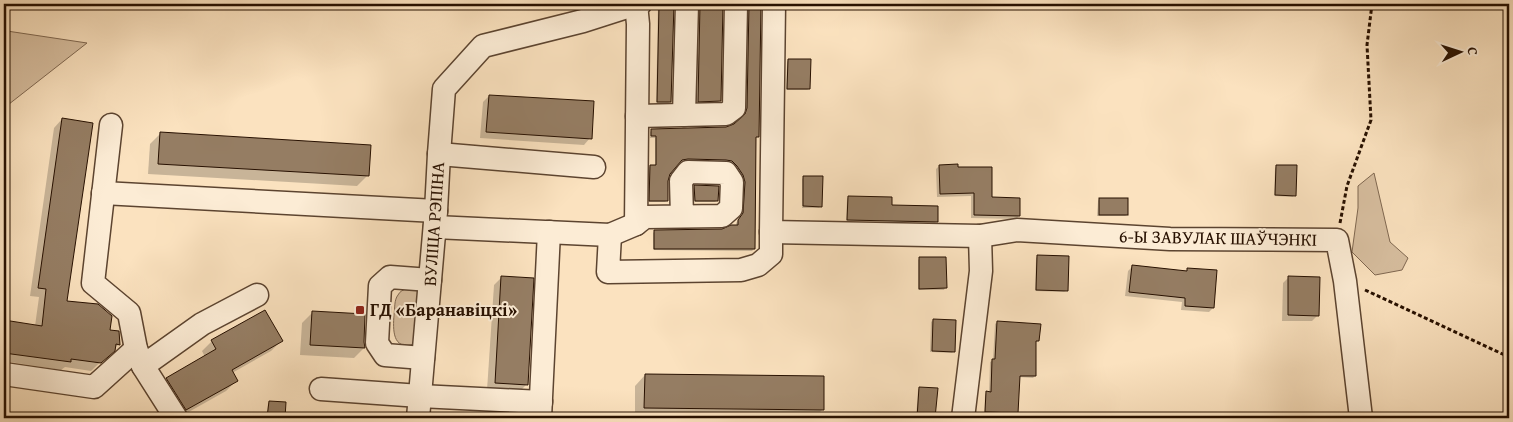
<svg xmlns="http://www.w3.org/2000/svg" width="1513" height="422" viewBox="0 0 1513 422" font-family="'Gentium Book Plus',serif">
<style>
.green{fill:#d7be9f;stroke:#7f6750}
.shadow{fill:#0003}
.building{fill:#957d63;stroke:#271000}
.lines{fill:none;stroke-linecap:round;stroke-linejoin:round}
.minor-casing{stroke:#5c4430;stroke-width:25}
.path{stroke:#271000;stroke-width:3;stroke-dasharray:4 2.5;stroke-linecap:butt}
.minor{stroke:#fcecd5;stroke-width:22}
.poi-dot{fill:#8f2418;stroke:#fcecd5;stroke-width:2}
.labels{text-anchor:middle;stroke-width:4;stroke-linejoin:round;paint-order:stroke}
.street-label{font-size:18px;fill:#271000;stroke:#fcecd5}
.poi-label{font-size:18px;font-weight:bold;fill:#271000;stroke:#fcecd5;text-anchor:start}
</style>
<rect width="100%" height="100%" fill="#fbe2bf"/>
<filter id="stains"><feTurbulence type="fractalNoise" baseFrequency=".004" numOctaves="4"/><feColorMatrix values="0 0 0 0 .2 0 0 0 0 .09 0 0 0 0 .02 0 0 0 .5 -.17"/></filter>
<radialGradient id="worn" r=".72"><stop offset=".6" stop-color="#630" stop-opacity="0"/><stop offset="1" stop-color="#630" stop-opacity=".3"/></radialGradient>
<g class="green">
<path d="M 7,31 L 87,43 L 4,108 L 4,32 Z"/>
<path d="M 1374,173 L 1390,242 L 1408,258 L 1402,270 L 1375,275 L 1352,252 L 1358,208 L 1358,186 Z"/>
<path d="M 408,288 L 419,291 L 414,344 C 392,351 393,329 394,315 C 395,308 394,300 398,295 C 400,291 403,290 408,288 Z"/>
</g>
<g class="shadow">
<path d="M 658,4 L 673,4 L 670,102 L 668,103 L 656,104 Z"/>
<path d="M 698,4 L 722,4 L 720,100 L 718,102 L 696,103 Z"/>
<path d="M 747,4 L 760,4 L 758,136 L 754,138 L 754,249 L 752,251 L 653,250 L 653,233 L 655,231 L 722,230 L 736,226 L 736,223 L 742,216 L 744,184 L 742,177 L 735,167 L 730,163 L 724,161 L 686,160 L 679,162 L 669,173 L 667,181 L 667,200 L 665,202 L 648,202 L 648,168 L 650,166 L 655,166 L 655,138 L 650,138 L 650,132 L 652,130 L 727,128 L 735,126 L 744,117 L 746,111 Z"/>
<path d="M 788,60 L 809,89 L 807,90 L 786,90 L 787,62 Z"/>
<path d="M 489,96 L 590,138 L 584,145 L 480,138 L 483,102 Z"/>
<path d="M 62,119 L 65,302 L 109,331 L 118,332 L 120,340 L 119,344 L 91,371 L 65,367 L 61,370 L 4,361 L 4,321 L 35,326 L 39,297 L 30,296 L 54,128 Z"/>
<path d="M 160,134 L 369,146 L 367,176 L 357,186 L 148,174 L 150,144 Z"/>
<path d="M 939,166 L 957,169 L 991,198 L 1019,216 L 1016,219 L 971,218 L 971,196 L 937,197 L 936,169 Z"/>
<path d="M 1277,166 L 1294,195 L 1293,197 L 1274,196 L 1275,168 Z"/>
<path d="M 804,177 L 821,206 L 819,208 L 802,208 L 802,179 Z"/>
<path d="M 695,187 L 717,200 L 715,202 L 693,202 L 693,188 Z"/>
<path d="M 848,197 L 936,222 L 935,223 L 846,221 L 847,199 Z"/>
<path d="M 1099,199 L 1127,215 L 1125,216 L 1097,216 L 1098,201 Z"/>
<path d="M 1038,256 L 1066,291 L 1064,292 L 1035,291 L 1036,258 Z"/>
<path d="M 920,258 L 945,288 L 944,290 L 918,290 L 918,260 Z"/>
<path d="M 1132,267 L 1185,272 L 1188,270 L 1213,308 L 1209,312 L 1181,310 L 1182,302 L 1125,296 L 1128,271 Z"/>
<path d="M 502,277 L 527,384 L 519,392 L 487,390 L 494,285 Z"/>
<path d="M 1289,277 L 1318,315 L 1312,321 L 1282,321 L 1283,283 Z"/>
<path d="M 313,312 L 363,342 L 364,348 L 354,358 L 300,355 L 302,323 Z"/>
<path d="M 933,320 L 954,351 L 952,353 L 930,352 L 931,322 Z"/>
<path d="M 997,322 L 1038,341 L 1035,342 L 1035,376 L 1033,378 L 1018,377 L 1016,412 L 1014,414 L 1014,418 L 984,418 L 985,395 L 986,393 L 989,393 L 990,362 L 993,360 L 995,324 Z"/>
<path d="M 212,341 L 281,341 L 271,351 L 232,373 L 236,381 L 226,391 L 178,418 L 157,389 L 167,379 L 205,357 L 202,351 Z"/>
<path d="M 645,375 L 822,410 L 814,418 L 635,418 L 635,386 Z"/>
<path d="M 919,388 L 936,389 L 934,418 L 916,418 L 918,390 Z"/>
<path d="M 269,402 L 285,403 L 283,418 L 266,418 L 268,404 Z"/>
<path d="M 1256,413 L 1284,415 L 1284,418 L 1254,418 Z"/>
</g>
<g class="building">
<path d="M 659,4 L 674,4 L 671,102 L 657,102 Z"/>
<path d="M 700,4 L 723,4 L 721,101 L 698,102 Z"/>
<path d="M 749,4 L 761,4 L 759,137 L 756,137 L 755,249 L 654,249 L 654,230 L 722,229 L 731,225 L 738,225 L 738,220 L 743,213 L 745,182 L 743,175 L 737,166 L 732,161 L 726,160 L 688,159 L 682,160 L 670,174 L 668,181 L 668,201 L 649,201 L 650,165 L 656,165 L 656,136 L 651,136 L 651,129 L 726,127 L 734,124 L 745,114 L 747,108 Z"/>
<path d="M 788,59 L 811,59 L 810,89 L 787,89 Z"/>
<path d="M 489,95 L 594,101 L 592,139 L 486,132 Z"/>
<path d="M 62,118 L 93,123 L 67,301 L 98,304 L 112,316 L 110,330 L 119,331 L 120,345 L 116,344 L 115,351 L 101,363 L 71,359 L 71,362 L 4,353 L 4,320 L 42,326 L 46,289 L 38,288 Z"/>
<path d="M 160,132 L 371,145 L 369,176 L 158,164 Z"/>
<path d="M 958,164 L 958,167 L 992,167 L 992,197 L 1020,198 L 1020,216 L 974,215 L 974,193 L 940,194 L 939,165 Z"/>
<path d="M 1276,165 L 1297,165 L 1296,196 L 1275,195 Z"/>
<path d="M 803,176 L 823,176 L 822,207 L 803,206 Z"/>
<path d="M 694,185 L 719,186 L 718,201 L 695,201 Z"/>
<path d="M 848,196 L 892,197 L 892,205 L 938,206 L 938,222 L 847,220 Z"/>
<rect x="1099" y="198" width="29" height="17"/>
<path d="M 1037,255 L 1069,256 L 1068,291 L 1036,290 Z"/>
<path d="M 919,257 L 946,257 L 947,288 L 919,289 Z"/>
<path d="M 1132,265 L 1187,271 L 1187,268 L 1217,270 L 1214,308 L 1185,306 L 1185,298 L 1129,292 Z"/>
<path d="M 501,276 L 534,278 L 528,385 L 495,383 Z"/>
<path d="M 1288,276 L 1320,277 L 1319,316 L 1288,315 Z"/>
<path d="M 265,310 L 283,341 L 232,370 L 238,381 L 186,410 L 166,378 L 216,349 L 211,340 Z"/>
<path d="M 312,311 L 365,314 L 364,342 L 365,348 L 310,345 Z"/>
<path d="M 933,319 L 956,320 L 955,352 L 932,351 Z"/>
<path d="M 997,321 L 1041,324 L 1039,341 L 1036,341 L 1036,376 L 1020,376 L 1018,413 L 985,412 L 986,391 L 991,392 L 992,359 L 995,359 Z"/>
<path d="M 645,374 L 824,376 L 824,410 L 644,408 Z"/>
<path d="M 919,387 L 938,388 L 935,418 L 917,418 Z"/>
<path d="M 269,401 L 286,402 L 285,418 L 267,418 Z"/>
</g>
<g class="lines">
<defs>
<g id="minor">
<path d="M 774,4 L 771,232 L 980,236 L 1017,230 L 1170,239 L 1337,240 L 1345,281 L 1361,418"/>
<path d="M 684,115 L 687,4"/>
<path d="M 637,116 L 726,114 L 734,108 L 736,4"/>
<path d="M 111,125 L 93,283 L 129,313 L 136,349 L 143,366 L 202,324 L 257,295"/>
<path d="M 439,154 L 594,167"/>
<path d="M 103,193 L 436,211"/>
<path d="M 636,224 L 638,24 L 636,4 L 640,4"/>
<path d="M 435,227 L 610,235 L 608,272 L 741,270 L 758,265 L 771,254 L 771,232"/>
<path d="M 610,235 L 636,224 L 645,217 L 722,216 L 731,208 L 732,182 L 726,173 L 688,172 L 681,181 L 682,216"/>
<path d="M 423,358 L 385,355 L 377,343 L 380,286 L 390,277 L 430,280"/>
<path d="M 143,366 L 176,418"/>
<path d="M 4,374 L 94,387 L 136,349"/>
<path d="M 321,389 L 420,396 L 541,402"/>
<path d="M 418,418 L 436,211 L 439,154 L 444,89 L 483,46 L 583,21 L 636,4"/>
<path d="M 540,418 L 549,232"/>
<path d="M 963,418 L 981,271 L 980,236"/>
</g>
</defs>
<use href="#minor" class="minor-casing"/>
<g class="path">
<path d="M 1340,223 L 1347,186 L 1371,120 L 1367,45 L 1372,4"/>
<path d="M 1365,290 L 1509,357"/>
</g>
<use href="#minor" class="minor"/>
</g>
<rect class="poi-dot" x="355" y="305" width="10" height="10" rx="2.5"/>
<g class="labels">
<g class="street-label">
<text transform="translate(434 224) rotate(-86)" y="6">ВУЛІЦА РЭПІНА</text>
<text transform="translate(1218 238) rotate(1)" y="6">6-Ы ЗАВУЛАК ШАЎЧЭНКІ</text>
</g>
<g class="poi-label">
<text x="370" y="316">ГД «Баранавіцкі»</text>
</g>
</g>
<rect width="1513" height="422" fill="none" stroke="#fbe2bf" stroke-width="20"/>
<rect x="5" y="5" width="1503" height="412" fill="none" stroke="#271000" stroke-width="2.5"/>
<rect x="10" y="10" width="1493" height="402" fill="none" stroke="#271000"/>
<g transform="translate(1460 52) rotate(86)" stroke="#fcecd5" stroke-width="4" paint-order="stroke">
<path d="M0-4L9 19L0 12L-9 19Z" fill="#271000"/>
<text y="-8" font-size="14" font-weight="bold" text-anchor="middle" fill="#271000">С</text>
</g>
<rect width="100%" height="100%" filter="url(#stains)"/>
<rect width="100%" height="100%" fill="url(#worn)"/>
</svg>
